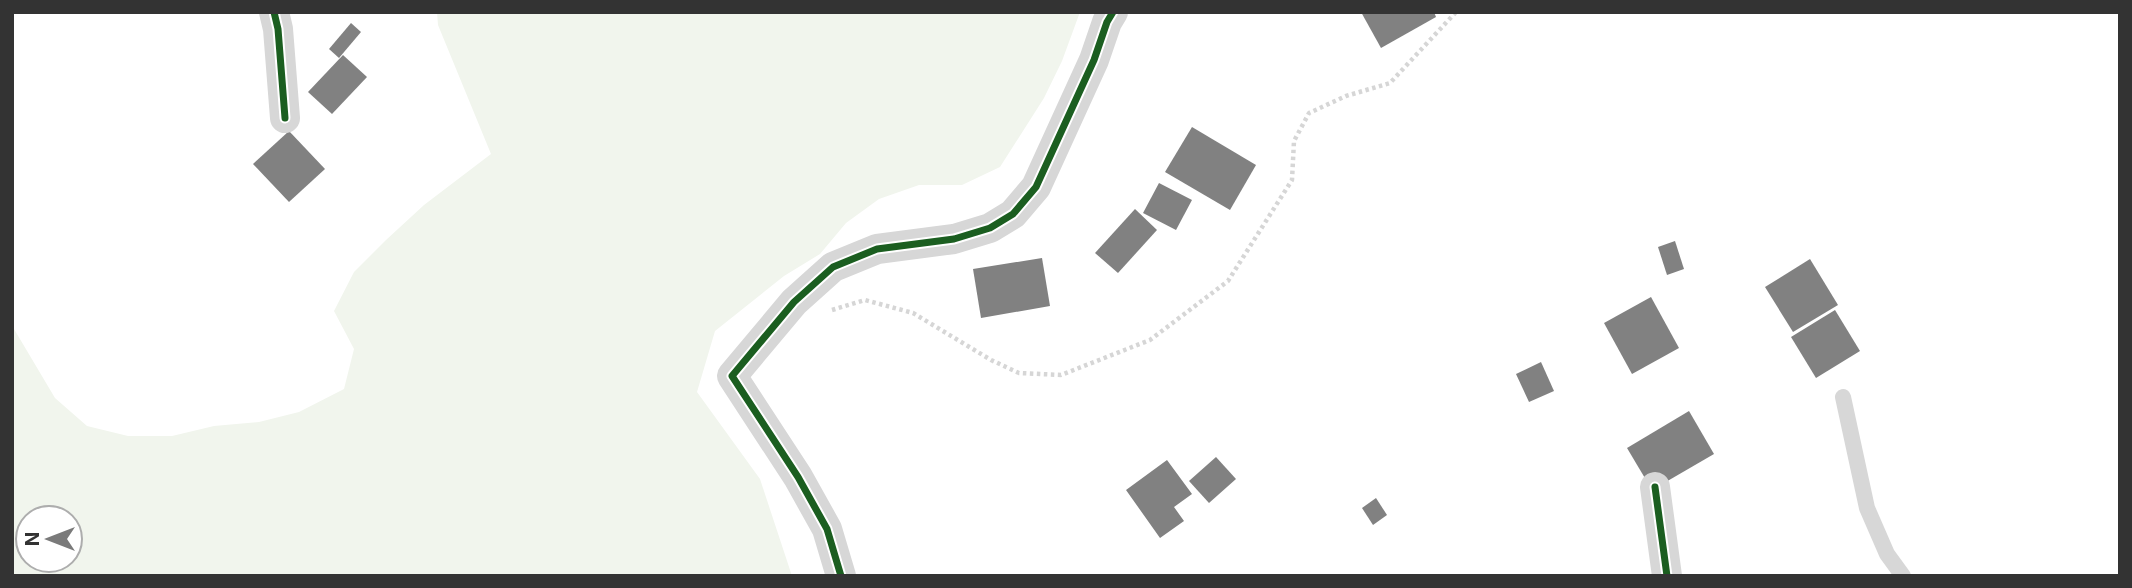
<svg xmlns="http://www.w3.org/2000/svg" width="2132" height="588" viewBox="0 0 2132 588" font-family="Inter,sans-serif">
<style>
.green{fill:#f1f5ed;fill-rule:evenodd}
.building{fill:#818181}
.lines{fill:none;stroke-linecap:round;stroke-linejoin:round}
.path{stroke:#d6d6d6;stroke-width:4.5;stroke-dasharray:3.5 3.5;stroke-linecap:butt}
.lane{stroke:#d7d7d7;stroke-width:16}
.street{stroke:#d7d7d7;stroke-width:30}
.cycleway-casing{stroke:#fff;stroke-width:11}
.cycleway{stroke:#1b5e20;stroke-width:7}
</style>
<rect width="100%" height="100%" fill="#fff"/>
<path class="green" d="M 437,12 L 1080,12 L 1062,61 L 1044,98 L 1000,167 L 962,185 L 919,185 L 879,199 L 846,223 L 820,254 L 784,276 L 715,331 L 697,392 L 760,479 L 792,576 L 12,576 L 12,330 L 14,329 L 55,398 L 87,426 L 128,436 L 172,436 L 214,426 L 259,422 L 299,412 L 344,389 L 354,349 L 334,311 L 354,272 L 386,240 L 424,205 L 491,154 L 438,25 ZM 28,518 L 70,518 L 70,560 L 28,560 Z"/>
<g class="building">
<path d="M 1361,12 L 1434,12 L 1436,17 L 1381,48 Z"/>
<path d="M 351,23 L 361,32 L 339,58 L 329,49 Z"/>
<path d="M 343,55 L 367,77 L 332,114 L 308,92 Z"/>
<path d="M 1192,127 L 1256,165 L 1230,210 L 1165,172 Z"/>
<path d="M 289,131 L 325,169 L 289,202 L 253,164 Z"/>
<path d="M 1159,183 L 1192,200 L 1176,230 L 1143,213 Z"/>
<path d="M 1135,209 L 1157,230 L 1118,273 L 1095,253 Z"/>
<path d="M 1675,241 L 1684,269 L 1667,275 L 1658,247 Z"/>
<path d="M 1042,258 L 1050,306 L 981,318 L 973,269 Z"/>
<path d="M 1810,259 L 1838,305 L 1793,332 L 1765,287 Z"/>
<path d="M 1651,297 L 1679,348 L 1632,374 L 1604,323 Z"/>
<path d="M 1835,310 L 1860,351 L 1816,378 L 1791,337 Z"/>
<path d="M 1541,362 L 1554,391 L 1529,402 L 1516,374 Z"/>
<path d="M 1689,411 L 1714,454 L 1652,490 L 1627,448 Z"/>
<path d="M 1216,457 L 1236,479 L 1209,503 L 1189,481 Z"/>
<path d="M 1167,460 L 1192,494 L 1174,507 L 1184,521 L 1160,538 L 1126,490 Z"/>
<path d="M 1376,498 L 1387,515 L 1373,525 L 1362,508 Z"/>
</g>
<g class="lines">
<path class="path" d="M 832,310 L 865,300 L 913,313 L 991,360 L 1019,373 L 1061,375 L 1150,340 L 1228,281 L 1292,180 L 1294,141 L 1309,113 L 1346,96 L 1390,83 L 1456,12"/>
<path class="lane" d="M 1843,397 L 1867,508 L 1887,554 L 1903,576"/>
<g class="street">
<path d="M 274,12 L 278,29 L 285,118"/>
<path d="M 1655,487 L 1667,576"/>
<path d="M 841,576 L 827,529 L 798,477 L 732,376 L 794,302 L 833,267 L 877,249 L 954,239 L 990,228 L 1013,214 L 1036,187 L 1094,60 L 1107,22 L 1113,12"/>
</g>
<defs>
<g id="cycleway">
<path d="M 274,12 L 278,29 L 285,118"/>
<path d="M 1655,487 L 1667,576"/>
<path d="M 841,576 L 827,529 L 798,477 L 732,376 L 794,302 L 833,267 L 877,249 L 954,239 L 990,228 L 1013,214 L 1036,187 L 1094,60 L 1107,22 L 1113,12"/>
</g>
</defs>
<use href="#cycleway" class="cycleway-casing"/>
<use href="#cycleway" class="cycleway"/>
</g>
<rect width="2132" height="588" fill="none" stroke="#333333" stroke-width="28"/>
<g transform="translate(49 539) rotate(270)"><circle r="33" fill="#ffffff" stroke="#adadad" stroke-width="2"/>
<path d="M0-5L12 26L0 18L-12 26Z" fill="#7a7a7a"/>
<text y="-10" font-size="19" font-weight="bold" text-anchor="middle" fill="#333333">N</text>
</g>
</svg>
